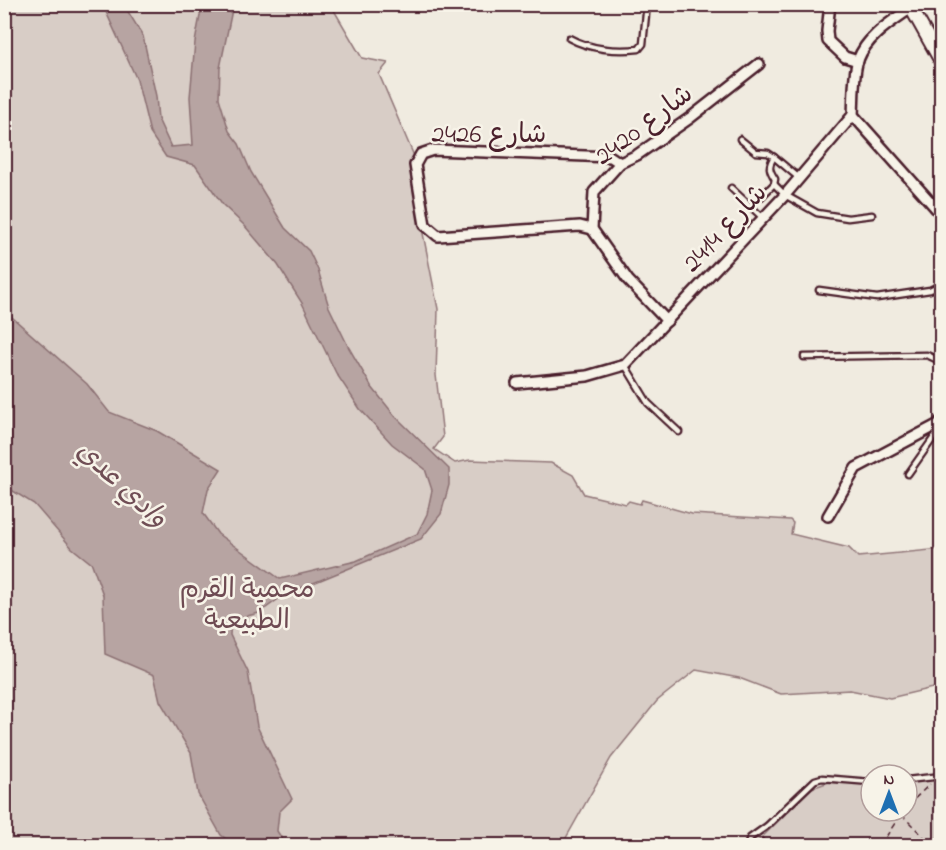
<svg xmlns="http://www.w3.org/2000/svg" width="946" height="850" viewBox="0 0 946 850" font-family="'Indie Flower','Playpen Sans Arabic',sans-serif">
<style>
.green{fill:#d8cdc6;stroke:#917678;stroke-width:1.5}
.water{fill:#b7a4a2;stroke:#8b6f72;stroke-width:1.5}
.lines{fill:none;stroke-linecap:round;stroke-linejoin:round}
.lane-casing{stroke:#4a1f2b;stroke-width:9}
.street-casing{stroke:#4a1f2b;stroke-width:14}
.secondary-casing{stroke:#4a1f2b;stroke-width:16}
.path{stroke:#4a1f2b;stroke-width:1.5;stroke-dasharray:6 4.5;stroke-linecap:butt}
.lane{stroke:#f7f3e8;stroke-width:4.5}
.street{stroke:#f7f3e8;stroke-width:9}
.secondary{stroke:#f7f3e8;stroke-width:12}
.labels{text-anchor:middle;stroke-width:5;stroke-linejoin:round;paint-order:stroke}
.street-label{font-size:27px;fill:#4a1f2b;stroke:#f7f3e8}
.park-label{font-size:27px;fill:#6e4a52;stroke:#f7f3e8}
.water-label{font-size:28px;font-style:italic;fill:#704e55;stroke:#f7f3e8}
</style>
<rect width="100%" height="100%" fill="#f0ebe0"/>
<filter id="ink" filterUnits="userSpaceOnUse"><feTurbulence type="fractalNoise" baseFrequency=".0167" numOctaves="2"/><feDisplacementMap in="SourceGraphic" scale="12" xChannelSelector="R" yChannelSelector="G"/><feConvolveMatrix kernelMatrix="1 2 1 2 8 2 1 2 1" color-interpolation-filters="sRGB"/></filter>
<g filter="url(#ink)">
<g class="green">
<path d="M 5,5 L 331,5 L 362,58 L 388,63 L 379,74 L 414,156 L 411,166 L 411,173 L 438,309 L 436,375 L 443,437 L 434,449 L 455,463 L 470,460 L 551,463 L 573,475 L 584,494 L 626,504 L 629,501 L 640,504 L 642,500 L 692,514 L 790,520 L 793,523 L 791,534 L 849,548 L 858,557 L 941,549 L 941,686 L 890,698 L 850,690 L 781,694 L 739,678 L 696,670 L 657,701 L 611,758 L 562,845 L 5,846 Z"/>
<path d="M 941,777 L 941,845 L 753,846 L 812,788 L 832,781 L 871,785 L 871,811 L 907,811 L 907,781 Z"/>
</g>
<path class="water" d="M 101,5 L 124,5 L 143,36 L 156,96 L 158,119 L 171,147 L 193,145 L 190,97 L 195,42 L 202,5 L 233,5 L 220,68 L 219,98 L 229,131 L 239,144 L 251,172 L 285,228 L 309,251 L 318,270 L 329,307 L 349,348 L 371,386 L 395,416 L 449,469 L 449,485 L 441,514 L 421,539 L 284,595 L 259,613 L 231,620 L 230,635 L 248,672 L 257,726 L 292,799 L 279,812 L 277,831 L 286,845 L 234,845 L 221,835 L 198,794 L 191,753 L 160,701 L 154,675 L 105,654 L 103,595 L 92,564 L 72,548 L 34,504 L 5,486 L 5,311 L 87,384 L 109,412 L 157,431 L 221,469 L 208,489 L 203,513 L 218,534 L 280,579 L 356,561 L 417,534 L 427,514 L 432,490 L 425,469 L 392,444 L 360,409 L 336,373 L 302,303 L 278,265 L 244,225 L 223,205 L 195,165 L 166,157 L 150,133 L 137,80 L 106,12 Z"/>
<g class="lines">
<defs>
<g id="lane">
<path d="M 569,38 C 589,49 616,52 639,49 L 643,44 L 647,4"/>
<path d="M 740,139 L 756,152 L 768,153 L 774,157 L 799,178"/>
<path d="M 774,184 L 785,195 L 817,213 L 848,218 L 872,215"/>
<path d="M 731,188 L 763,218"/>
<path d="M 761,197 L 774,184 L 775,179 C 769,170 768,166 774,157"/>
<path d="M 819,290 L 877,298 L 930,290 L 942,284"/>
<path d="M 804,357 L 927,355 L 942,362"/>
<path d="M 625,365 L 648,403 L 679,432"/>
<path d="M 908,474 L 937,433"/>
<path d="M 907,780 L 942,776"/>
<path d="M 747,846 L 750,838 L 767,826 L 815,780 L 822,778 L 871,782"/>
</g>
<g id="street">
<path d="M 830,4 L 827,31 L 828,41 L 845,57 L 858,61"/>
<path d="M 911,8 C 891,22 867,36 858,60 C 853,74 854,99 853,115 L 942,215"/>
<path d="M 592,229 L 580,226 L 438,236 L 425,225 L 415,165 L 421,154 L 433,150 L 611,157 L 620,163"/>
<path d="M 667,321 L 628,280 L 592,229 L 594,192 L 620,163 L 637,155 L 690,118 L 759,64"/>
<path d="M 517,383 L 587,376 L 625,365 L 785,195 L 853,115"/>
<path d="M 940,422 L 936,430 L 942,438"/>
<path d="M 828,516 L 856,468 L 937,425"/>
</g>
<path id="secondary" d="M 909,4 L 942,63"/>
</defs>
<use href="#lane" class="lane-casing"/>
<use href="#street" class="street-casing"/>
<use href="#secondary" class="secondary-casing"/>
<g class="path">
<path d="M 907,806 L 930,784"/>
<path d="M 901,814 L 928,841"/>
<path d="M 762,838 L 771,846"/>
<path d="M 880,846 L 903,811"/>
<path d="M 922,846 L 928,841 L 932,846"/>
</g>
<use href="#lane" class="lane"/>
<use href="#street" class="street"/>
<use href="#secondary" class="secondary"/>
</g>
</g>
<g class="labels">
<g class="street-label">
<text transform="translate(643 124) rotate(-37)" y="9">2420 شارع</text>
<text x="489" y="142">2426 شارع</text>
<text transform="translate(724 227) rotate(-47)" y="9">2414 شارع</text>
</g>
<g class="park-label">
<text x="247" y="597">محمية القرم<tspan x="247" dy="31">الطبيعية</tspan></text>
</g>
<g class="water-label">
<text transform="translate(123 483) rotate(43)" y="10">وادي عدي</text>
</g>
</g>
<rect width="946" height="850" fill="none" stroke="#f7f3e8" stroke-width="24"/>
<rect x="12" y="12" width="922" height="826" fill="none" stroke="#4a1f2b" stroke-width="2" filter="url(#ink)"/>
<g transform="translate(889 793)"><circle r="28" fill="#f7f3e8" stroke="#b29e9c" stroke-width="1.5"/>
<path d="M0-4.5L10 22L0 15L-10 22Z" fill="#1f6fb2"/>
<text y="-9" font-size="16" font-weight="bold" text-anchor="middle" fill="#4a1f2b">N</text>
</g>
</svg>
